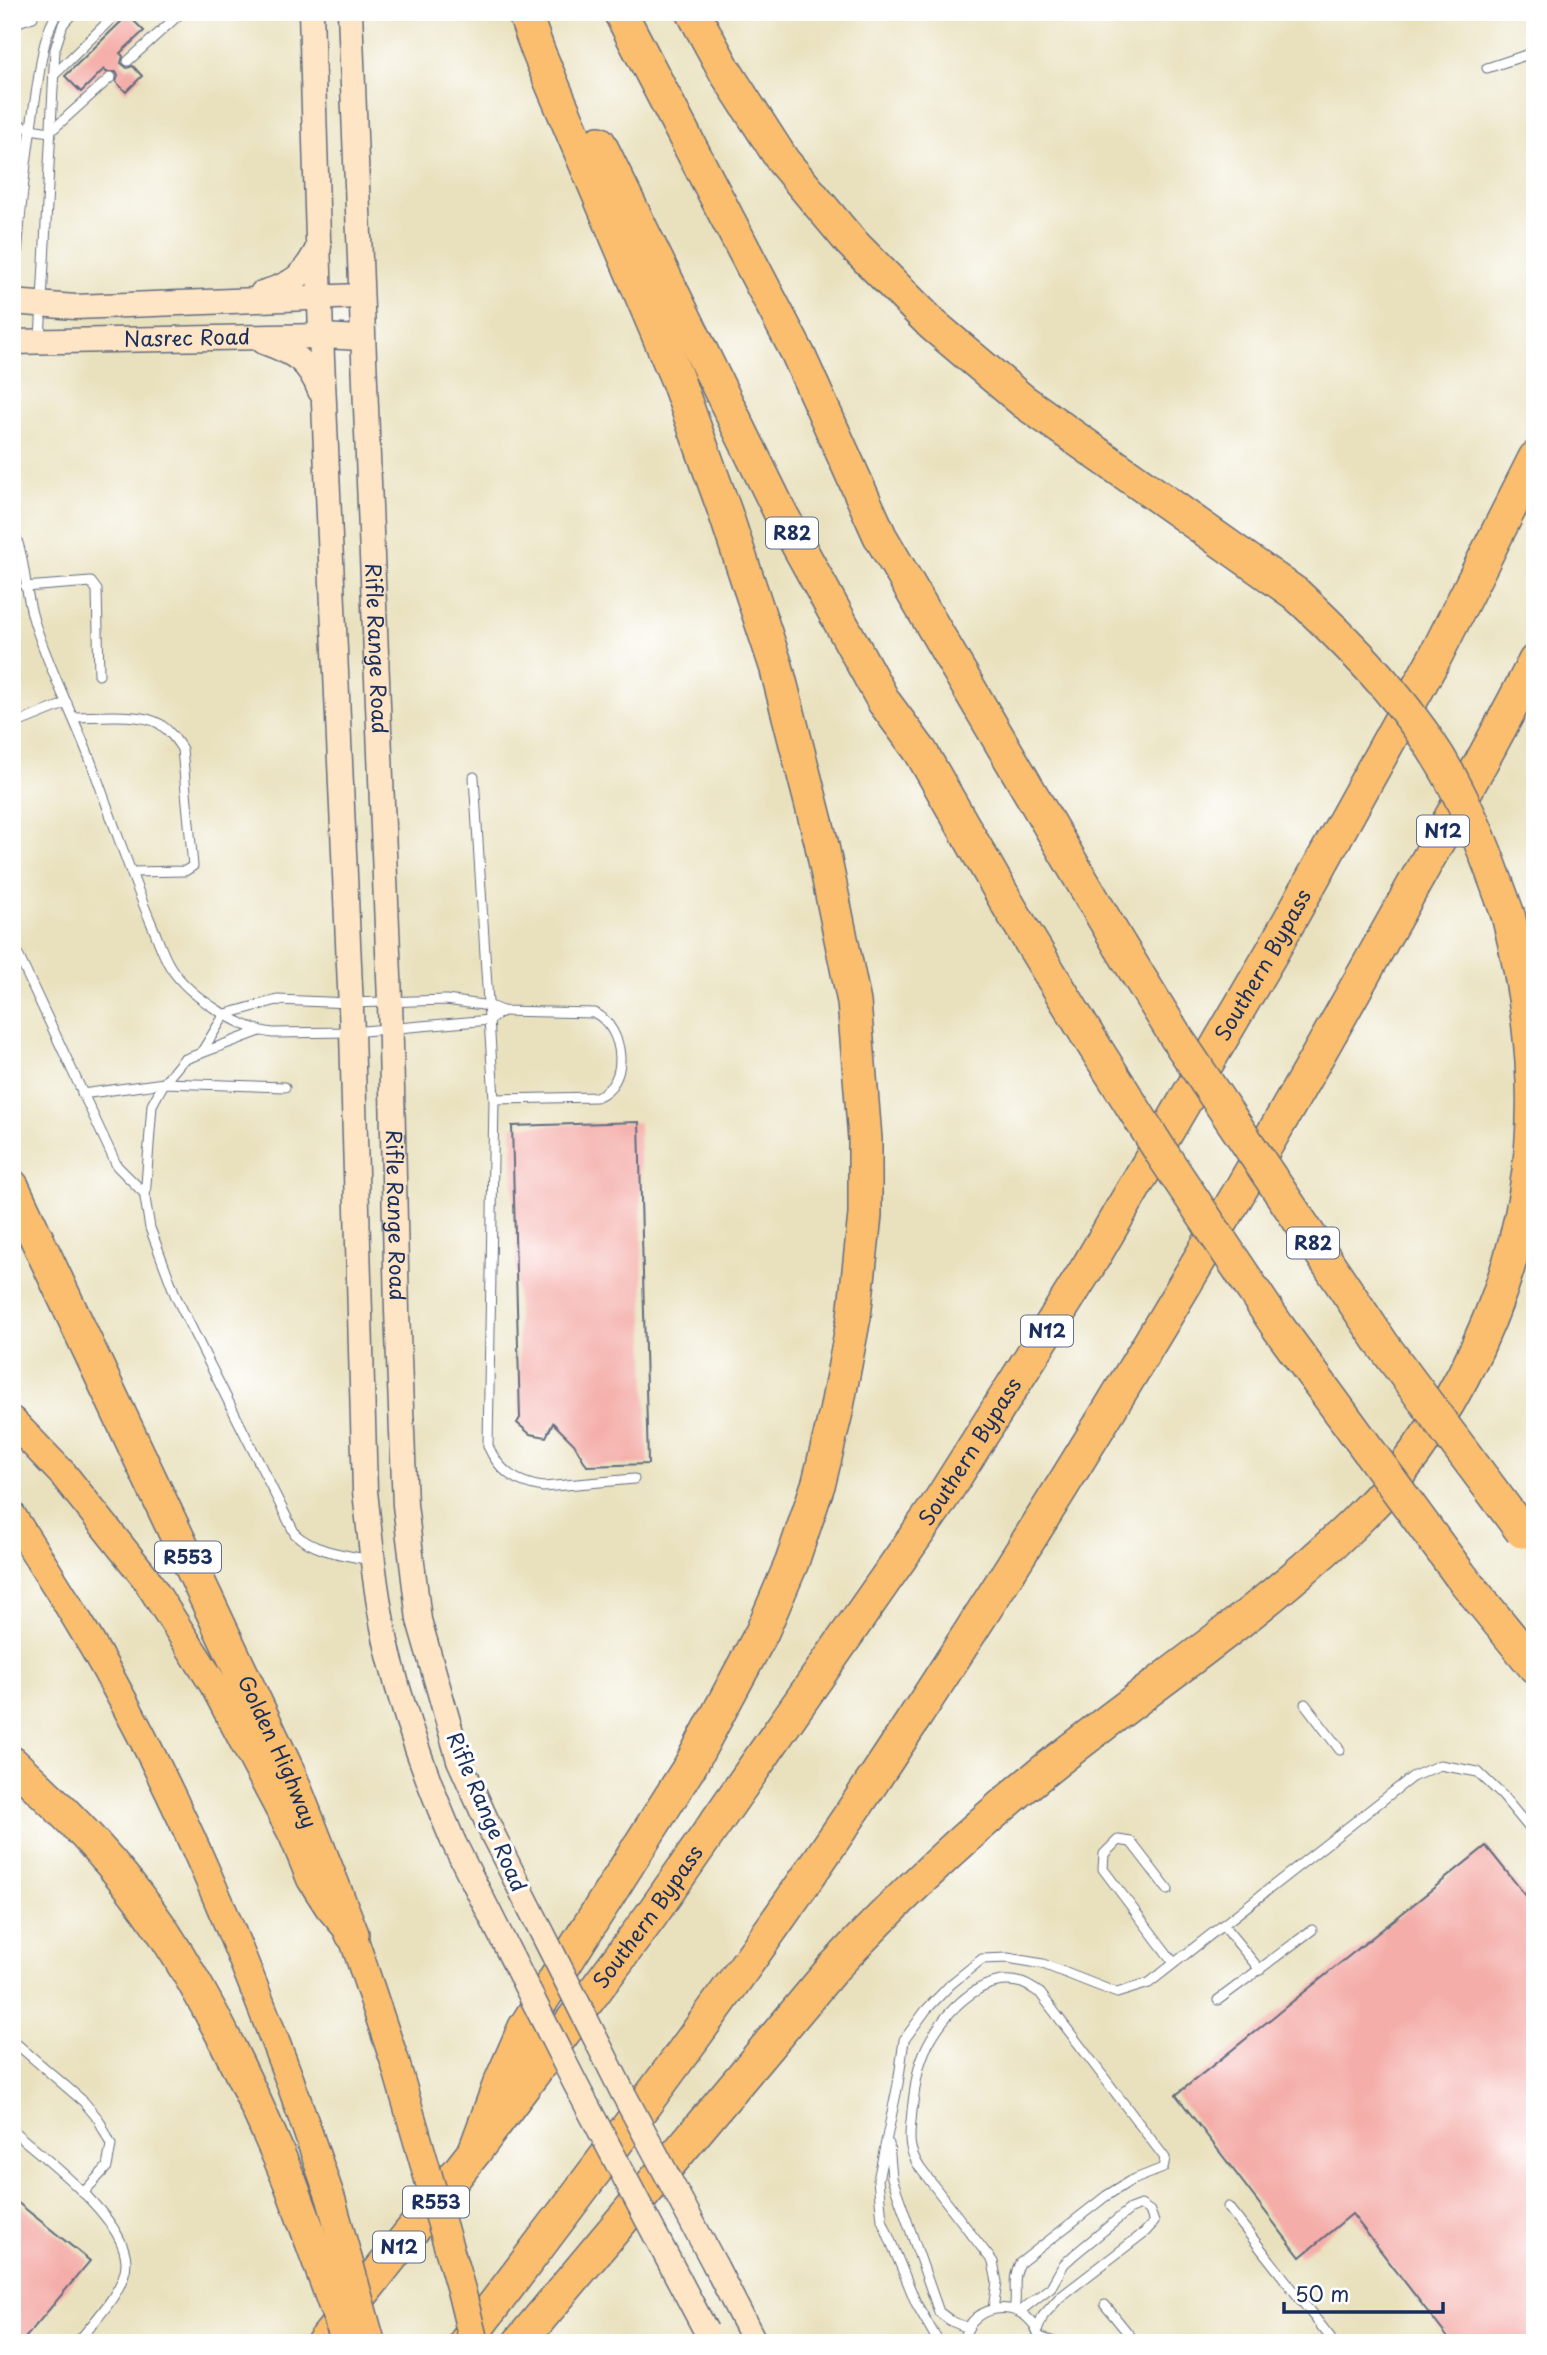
<svg xmlns="http://www.w3.org/2000/svg" width="1547" height="2355" viewBox="0 0 1547 2355" font-family="'Playpen Sans',sans-serif">
<style>
.building{fill:#f4ada9}
.lines{fill:none;stroke-linecap:round;stroke-linejoin:round}
.lane-casing{stroke:#636d80;stroke-width:11}
.secondary-casing{stroke:#636d80;stroke-width:27}
.primary-casing{stroke:#636d80;stroke-width:31}
.highway-casing{stroke:#636d80;stroke-width:36}
.lane{stroke:#fff;stroke-width:9}
.secondary{stroke:#fde5c5;stroke-width:24}
.primary{stroke:#fabe6e;stroke-width:28}
.highway{stroke:#fabe6e;stroke-width:33}
.secondary-bridge-casing{stroke:#636d80;stroke-width:27;stroke-linecap:butt}
.primary-bridge-casing{stroke:#636d80;stroke-width:31;stroke-linecap:butt}
.highway-bridge-casing{stroke:#636d80;stroke-width:36;stroke-linecap:butt}
.secondary-bridge{stroke:#fde5c5;stroke-width:24}
.primary-bridge{stroke:#fabe6e;stroke-width:28}
.highway-bridge{stroke:#fabe6e;stroke-width:33}
.labels{text-anchor:middle;stroke-width:6;stroke-linejoin:round;paint-order:stroke}
.shield{fill:#fff;stroke:#5f6d8e;stroke-width:2}
.shield-label{font-size:19px;font-weight:bold;fill:#1b2f5e}
.street-label{font-size:21px;fill:#1b2f5e;stroke:#fff}
</style>
<rect width="100%" height="100%" fill="#fff"/>
<filter id="ink" filterUnits="userSpaceOnUse"><feTurbulence type="fractalNoise" baseFrequency=".0143" numOctaves="2"/><feDisplacementMap in="SourceGraphic" scale="14" xChannelSelector="R" yChannelSelector="G"/><feConvolveMatrix kernelMatrix="1 2 1 2 8 2 1 2 1" color-interpolation-filters="sRGB"/></filter>
<filter id="wash" filterUnits="userSpaceOnUse"><feTurbulence type="fractalNoise" baseFrequency=".00686" numOctaves="4" result="noise"/><feDisplacementMap in="SourceGraphic" scale="28" xChannelSelector="R" yChannelSelector="G"/><feGaussianBlur stdDeviation="1.57" result="paint"/><feColorMatrix in="noise" values="0 0 0 0 0 0 0 0 0 0 0 0 0 0 0 0 0 1.4 0 .05"/><feComposite in="paint" operator="in"/></filter>
<g filter="url(#wash)">
<rect width="100%" height="100%" fill="#e9e1be"/>
<g id="blocks">
<g class="building">
<path d="M 128,15 L 144,31 L 120,53 L 123,56 L 121,63 L 127,68 L 133,66 L 142,76 L 126,92 L 116,82 L 118,76 L 116,72 L 106,72 L 104,69 L 81,92 L 65,76 Z"/>
<path d="M 639,1122 L 648,1464 L 587,1466 L 574,1444 L 553,1423 L 546,1437 L 530,1434 L 517,1423 L 520,1418 L 512,1126 Z"/>
<path d="M 1486,1846 L 1535,1907 L 1535,2343 L 1452,2343 L 1352,2214 L 1300,2257 L 1176,2095 Z"/>
<path d="M 12,2198 L 90,2261 L 21,2343 L 12,2343 Z"/>
</g>
</g>
</g>
<g filter="url(#ink)">
<use href="#blocks" fill-opacity="0" stroke="#636d80" stroke-width="2"/>
<g class="lines">
<defs>
<g id="lane">
<path d="M 12,24 L 33,17"/>
<path d="M 128,61 L 182,12"/>
<path d="M 1487,68 L 1535,52"/>
<path d="M 54,75 L 118,12"/>
<path d="M 12,121 L 30,129 L 50,132 L 111,77"/>
<path d="M 14,340 C 14,258 23,176 36,94 C 41,65 42,37 58,12"/>
<path d="M 40,340 L 55,49 L 63,24 L 74,12"/>
<path d="M 12,528 C 26,556 24,591 34,621 C 50,672 76,720 94,770 C 113,821 130,874 152,925 C 158,939 163,956 171,968 C 189,996 240,1029 273,1033 L 352,1032 L 490,1020 L 502,1011"/>
<path d="M 25,587 L 91,582 L 97,590 L 99,675"/>
<path d="M 73,717 C 96,717 141,712 160,724 C 170,731 176,740 182,749 L 193,866 L 185,871 L 131,872"/>
<path d="M 12,725 L 67,703"/>
<path d="M 474,777 L 494,1099 L 488,1446 C 499,1471 516,1483 543,1487 L 634,1479"/>
<path d="M 12,942 L 117,1166 L 145,1194"/>
<path d="M 226,1014 L 277,1000 L 351,1003 L 446,1000 L 490,1006 L 502,1011 L 595,1013 C 624,1028 632,1084 596,1097 L 494,1099"/>
<path d="M 260,1031 L 183,1060 L 164,1083 L 152,1105 L 145,1198 L 150,1228 L 176,1297 L 295,1534 C 315,1552 345,1555 371,1560"/>
<path d="M 201,1053 L 225,1014"/>
<path d="M 82,1094 L 164,1083 L 285,1087"/>
<path d="M 1305,1704 L 1340,1750"/>
<path d="M 1168,1890 L 1131,1842 L 1118,1840 L 1104,1854 L 1103,1869 L 1174,1963"/>
<path d="M 1223,1925 L 1260,1970"/>
<path d="M 1218,2000 L 1312,1930"/>
<path d="M 12,2040 L 84,2102 L 99,2120 L 111,2145 L 107,2167 L 83,2193"/>
<path d="M 12,2130 C 44,2158 124,2217 126,2261 C 127,2288 93,2323 77,2343"/>
<path d="M 889,2144 L 892,2178 L 939,2312 L 951,2321 L 968,2328"/>
<path d="M 1228,2207 L 1330,2337"/>
<path d="M 1105,2305 L 1136,2343"/>
<path d="M 993,2309 L 997,2282 L 993,2262 L 920,2168 C 906,2146 910,2135 912,2111 C 914,2094 916,2074 922,2058 C 935,2022 978,1970 1022,1983 C 1028,1985 1035,1990 1040,1993 L 1165,2158 L 1163,2168 L 1130,2181 L 1106,2196 L 1020,2263 C 1011,2279 1018,2294 1014,2310"/>
<path d="M 1019,2312 L 1051,2287 L 1064,2264 L 1075,2254 L 1130,2209 L 1141,2205 L 1150,2211 L 1154,2222 L 1145,2232 L 1059,2298 L 1043,2316 L 1037,2331"/>
<path d="M 1039,2337 L 1057,2343"/>
<path d="M 939,2343 L 916,2303 L 882,2220 L 878,2180 L 898,2084 L 904,2040 L 926,2010 L 951,1984 L 982,1959 L 1008,1958 L 1043,1964 L 1117,1993 L 1149,1983 L 1412,1777 L 1440,1765 L 1478,1772 L 1502,1795 L 1535,1835"/>
<path d="M 963,2343 C 970,2297 1035,2297 1040,2343"/>
</g>
<g id="secondary">
<path d="M 311,12 L 321,336 L 352,1032 L 365,1491 C 371,1545 376,1601 389,1655 C 405,1719 427,1780 453,1841"/>
<path id="s1" d="M 350,12 L 390,1001 L 397,1311 L 405,1505 L 419,1620 L 459,1760 L 493,1835"/>
<path d="M 262,293 C 294,284 304,276 319,246"/>
<path d="M 12,302 L 75,307 L 360,296"/>
<path id="s2" d="M 12,342 L 321,336 L 362,338"/>
<path d="M 264,342 C 294,353 308,360 320,391"/>
<path d="M 715,2265 L 755,2343"/>
</g>
<g id="primary">
<path d="M 12,1421 L 63,1474 L 145,1577 L 214,1685 L 293,1835 L 311,1879 L 329,1907 L 352,1934 L 395,2062"/>
<path d="M 12,1516 C 47,1571 83,1626 114,1684 C 184,1811 239,1945 290,2081"/>
</g>
<g id="highway">
<path d="M 620,12 L 798,354 L 880,536 L 1120,946"/>
<path d="M 693,12 L 725,71 L 783,161 L 850,241 L 933,325 L 1023,401 L 1296,594"/>
<path d="M 599,143 L 781,514 L 884,702 L 921,752 L 1010,908 L 1086,1033"/>
<path id="s3" d="M 12,1186 L 289,1774 L 352,1934"/>
<path d="M 1460,1575 L 1535,1667"/>
<path d="M 12,1763 C 67,1813 120,1867 162,1930 C 214,2009 253,2095 290,2182"/>
<path d="M 475,2151 L 499,2086 L 525,2027 L 690,1766 L 762,1632 L 792,1562 L 819,1482 L 836,1412 L 854,1317 L 865,1215 L 865,1139 L 854,1002 L 821,841 L 776,666 L 725,512 L 677,379 L 538,51 L 524,12"/>
<path id="s4" d="M 323,2343 L 475,2151 L 650,1917 L 938,1504 L 1089,1265 L 1272,952 L 1434,659 L 1535,458"/>
<path d="M 465,2343 C 613,2149 760,1953 894,1749 C 1056,1504 1208,1251 1352,995 C 1414,884 1477,774 1535,661"/>
<path d="M 519,2343 L 833,1968 C 899,1898 969,1831 1045,1770 C 1148,1687 1261,1614 1356,1521 C 1469,1410 1539,1242 1533,1082 C 1531,1025 1522,970 1508,915"/>
</g>
</defs>
<use href="#lane" class="lane-casing"/>
<use href="#secondary" class="secondary-casing"/>
<use href="#primary" class="primary-casing"/>
<use href="#highway" class="highway-casing"/>
<use href="#lane" class="lane"/>
<use href="#secondary" class="secondary"/>
<use href="#primary" class="primary"/>
<use href="#highway" class="highway"/>
<defs>
<g id="secondary-bridge">
<path d="M 493,1835 L 622,2091 L 715,2265"/>
<path d="M 453,1841 L 575,2083 L 706,2331"/>
</g>
<g id="primary-bridge">
<path d="M 395,2062 L 461,2290 L 474,2343"/>
<path d="M 290,2081 L 331,2199 L 371,2343"/>
</g>
<g id="highway-bridge">
<path d="M 1296,594 C 1359,653 1419,714 1458,792 C 1478,831 1493,873 1508,915"/>
<path d="M 1120,946 L 1178,1040 L 1383,1345 L 1522,1531"/>
<path d="M 1086,1033 L 1163,1155 L 1278,1327 L 1460,1575"/>
<path d="M 290,2182 L 349,2343"/>
</g>
</defs>
<use href="#secondary-bridge" class="secondary-bridge-casing"/>
<use href="#primary-bridge" class="primary-bridge-casing"/>
<use href="#highway-bridge" class="highway-bridge-casing"/>
<use href="#secondary-bridge" class="secondary-bridge"/>
<use href="#primary-bridge" class="primary-bridge"/>
<use href="#highway-bridge" class="highway-bridge"/>
</g>
</g>
<g class="labels">
<g class="shield">
<rect x="766" y="517.5" width="52" height="31" rx="5"/>
<rect x="1417" y="815.5" width="52" height="31" rx="5"/>
<rect x="1287" y="1227.5" width="52" height="31" rx="5"/>
<rect x="1021" y="1315.5" width="52" height="31" rx="5"/>
<rect x="155" y="1541.5" width="66" height="31" rx="5"/>
<rect x="403" y="2186.5" width="66" height="31" rx="5"/>
<rect x="373" y="2231.5" width="52" height="31" rx="5"/>
</g>
<g class="shield-label">
<text x="792" y="540">R82</text>
<text x="1443" y="838">N12</text>
<text x="1313" y="1250">R82</text>
<text x="1047" y="1338">N12</text>
<text x="188" y="1564">R553</text>
<text x="436" y="2209">R553</text>
<text x="399" y="2254">N12</text>
</g>
<g class="street-label">
<text dy="7" stroke="none"><textPath href="#s2" startOffset="175">Nasrec Road</textPath></text>
<text dy="7" stroke="none"><textPath href="#s1" startOffset="637">Rifle Range Road</textPath></text>
<text dy="7" stroke="none"><textPath href="#s4" startOffset="1670">Southern Bypass</textPath></text>
<text dy="7" stroke="none"><textPath href="#s1" startOffset="1204">Rifle Range Road</textPath></text>
<text dy="7" stroke="none"><textPath href="#s4" startOffset="1102">Southern Bypass</textPath></text>
<text dy="7" stroke="none"><textPath href="#s3" startOffset="625">Golden Highway</textPath></text>
<text transform="translate(486 1812) rotate(67)" y="7">Rifle Range Road</text>
<text dy="7" stroke="none"><textPath href="#s4" startOffset="536">Southern Bypass</textPath></text>
</g>
</g>
<rect width="1547" height="2355" fill="none" stroke="#fff" stroke-width="42"/>
<path d="M1284 2302v10h159v-10" fill="none" stroke="#1b2f5e" stroke-width="3.5"/>
<text x="1295" y="2302" font-size="21" fill="#1b2f5e" stroke="#ffffff" stroke-width="5" paint-order="stroke">50 m</text>
</svg>
